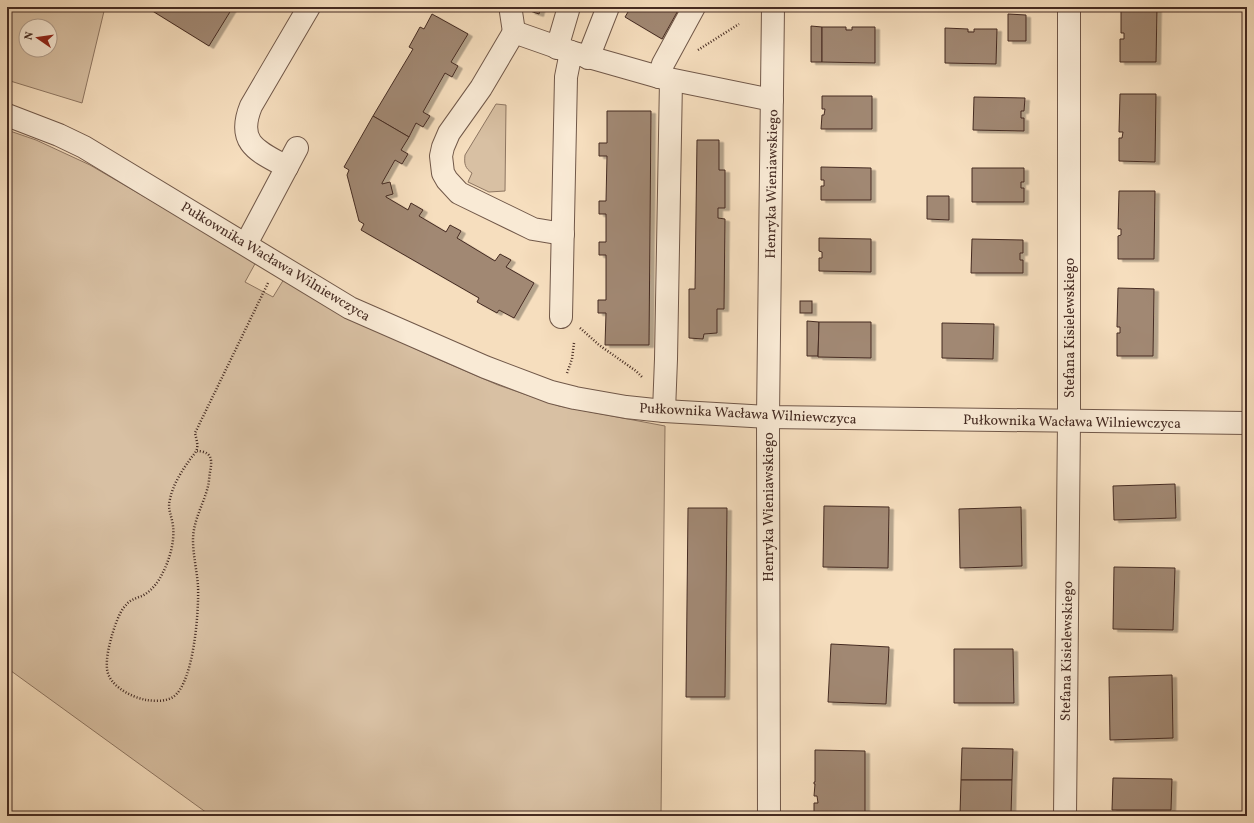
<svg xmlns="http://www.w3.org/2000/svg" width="1254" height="823" viewBox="0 0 1254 823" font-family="Vollkorn,serif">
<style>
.green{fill:#d8c0a3;stroke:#8e7662;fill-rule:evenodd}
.building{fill:#a18873;stroke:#452b22;filter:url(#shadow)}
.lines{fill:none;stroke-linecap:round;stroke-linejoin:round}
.minor-casing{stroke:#715849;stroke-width:24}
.path{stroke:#452b22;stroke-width:2.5;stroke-dasharray:1 2;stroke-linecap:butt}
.minor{stroke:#f9ead5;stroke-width:22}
.labels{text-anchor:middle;stroke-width:3;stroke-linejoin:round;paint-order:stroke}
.street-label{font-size:14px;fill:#452b22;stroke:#f9ead5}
</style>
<defs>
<filter id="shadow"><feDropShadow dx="4.5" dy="2.5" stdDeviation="0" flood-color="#0004"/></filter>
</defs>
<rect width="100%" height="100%" fill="#f6debe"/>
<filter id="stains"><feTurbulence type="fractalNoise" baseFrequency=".005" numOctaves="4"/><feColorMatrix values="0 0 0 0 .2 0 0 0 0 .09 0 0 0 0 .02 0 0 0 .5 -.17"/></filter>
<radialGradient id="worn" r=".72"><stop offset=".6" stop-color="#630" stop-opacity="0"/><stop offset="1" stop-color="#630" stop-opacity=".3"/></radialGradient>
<g class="green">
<path d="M 7,7 L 105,7 L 82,103 L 7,80 ZM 26,26 L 50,26 L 50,50 L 26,50 Z"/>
<path d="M 496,104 L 506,105 L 505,191 L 489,192 L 468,182 L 472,173 C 465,168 464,164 465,155 Z"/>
<path d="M 7,130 L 36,140 L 90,165 L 256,262 L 245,282 L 273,297 L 284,279 L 335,311 L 433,357 L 498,385 L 559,406 L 665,426 L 661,816 L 208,816 L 207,813 L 7,668 Z"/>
</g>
<g class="building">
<path d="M 146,7 L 233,7 L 209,46 Z"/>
<path d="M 531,7 L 541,7 L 539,14 L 530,11 Z"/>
<path d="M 631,7 L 680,7 L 662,39 L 625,17 Z"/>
<path d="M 1121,7 L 1157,7 L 1156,62 L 1120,62 L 1120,39 L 1124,39 L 1124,33 L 1121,33 Z"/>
<path d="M 432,14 L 468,34 L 451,62 L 458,66 L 452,77 L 445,73 L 423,112 L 430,116 L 423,127 L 416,123 L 409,137 L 373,116 L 413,49 L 409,47 L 420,27 L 424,29 Z"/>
<path d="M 1008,14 L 1026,15 L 1026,41 L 1008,41 Z"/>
<path d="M 811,26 L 822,27 L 822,62 L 811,62 Z"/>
<path d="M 822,27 L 846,27 L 846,30 L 852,30 L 852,27 L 875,27 L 875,63 L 822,62 Z"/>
<path d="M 945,28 L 968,29 L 968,32 L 974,32 L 974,29 L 997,29 L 996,64 L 945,63 Z"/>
<path d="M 1120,94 L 1156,94 L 1155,162 L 1119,161 L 1119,138 L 1122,138 L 1123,132 L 1119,132 L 1119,131 Z"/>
<path d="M 822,96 L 872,96 L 872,129 L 821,129 L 822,115 L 824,115 L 825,109 L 822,109 Z"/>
<path d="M 974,97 L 1025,98 L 1024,111 L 1021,111 L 1021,118 L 1024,118 L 1024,131 L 973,130 Z"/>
<path d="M 607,111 L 651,111 L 649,345 L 605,345 L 606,313 L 598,313 L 598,300 L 606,300 L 606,255 L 599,255 L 599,242 L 606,242 L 606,214 L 599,214 L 599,201 L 606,201 L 607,156 L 599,156 L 599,143 L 607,143 Z"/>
<path d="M 373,116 L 409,137 L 401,150 L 408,154 L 402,164 L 395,160 L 382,183 L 382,184 L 390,182 L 393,194 L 386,196 L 386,197 L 408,210 L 411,203 L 423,210 L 419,216 L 446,232 L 450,225 L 461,231 L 457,238 L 495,261 L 500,254 L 511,260 L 506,267 L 534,283 L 514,318 L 499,310 L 497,313 L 477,302 L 479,298 L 361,230 L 364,224 L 359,221 L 347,175 L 349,170 L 344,167 Z"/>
<path d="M 697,140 L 719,140 L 719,170 L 725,170 L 725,208 L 718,208 L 718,218 L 725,219 L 724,309 L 717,309 L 717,333 L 704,334 L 703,339 L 689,338 L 689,289 L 695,289 Z"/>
<path d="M 821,167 L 871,168 L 871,200 L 821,200 L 821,186 L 824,186 L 824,180 L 821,180 Z"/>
<path d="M 972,168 L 1024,168 L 1024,182 L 1021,182 L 1021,188 L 1024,188 L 1024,202 L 972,202 Z"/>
<path d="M 1119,191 L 1155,191 L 1154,259 L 1118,259 L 1118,236 L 1121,235 L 1121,229 L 1118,229 Z"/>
<path d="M 927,196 L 949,196 L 949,220 L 927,219 Z"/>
<path d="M 819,238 L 871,239 L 871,272 L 819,271 L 819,258 L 822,258 L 822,252 L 819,251 Z"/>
<path d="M 972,239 L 1023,240 L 1023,253 L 1020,253 L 1020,260 L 1023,260 L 1023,273 L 971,273 Z"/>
<path d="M 1118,288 L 1154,289 L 1153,356 L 1117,356 L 1117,333 L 1120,333 L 1120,327 L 1117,327 L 1117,325 Z"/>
<rect x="800" y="301" width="12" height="12"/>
<path d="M 807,321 L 819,322 L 818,356 L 807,356 Z"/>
<path d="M 819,322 L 871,322 L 871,358 L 818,357 Z"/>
<path d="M 942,323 L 994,324 L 993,359 L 942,358 Z"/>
<path d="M 1175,484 L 1176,518 L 1114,520 L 1113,486 Z"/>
<path d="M 824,506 L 889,507 L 888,568 L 823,567 Z"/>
<path d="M 1021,507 L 1022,566 L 960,568 L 959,509 Z"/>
<path d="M 688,508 L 727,508 L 725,697 L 686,697 Z"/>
<path d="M 1114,567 L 1175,568 L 1173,630 L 1113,629 Z"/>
<path d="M 831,644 L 889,647 L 886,704 L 828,702 Z"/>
<path d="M 954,649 L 1013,649 L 1014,703 L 954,703 Z"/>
<path d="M 1172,675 L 1173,738 L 1110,740 L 1109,677 Z"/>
<path d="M 962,748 L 1013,749 L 1012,780 L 961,780 Z"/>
<path d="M 815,750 L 865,751 L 865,816 L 814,816 L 814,803 L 818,803 L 817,796 L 814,796 L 815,784 L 814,784 L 814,782 L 815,782 Z"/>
<path d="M 1113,778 L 1172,779 L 1171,810 L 1112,810 Z"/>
<path d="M 961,780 L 1012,780 L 1011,815 L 960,814 Z"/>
</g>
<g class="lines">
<defs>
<g id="minor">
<path d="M 512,7 L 511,12 L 514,32"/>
<path d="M 557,48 L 569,7"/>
<path d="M 588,58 L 608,7"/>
<path d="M 659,77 L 663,64 L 694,7"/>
<path d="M 7,115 L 59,135 L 84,147 L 350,308 L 485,367 L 551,392 L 575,398 L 626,407 L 664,411 L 768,417 L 1247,423"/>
<path d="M 287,167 C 257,151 236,143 251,106 L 309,7"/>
<path d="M 563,234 L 533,229 L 459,193 L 447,180 L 443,173 L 441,156 L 443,147 L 449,133 L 481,88 L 514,32 L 571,52"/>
<path d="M 246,244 L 297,148"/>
<path d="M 561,317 L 566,77 L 571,52 L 659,77 L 772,100"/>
<path d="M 664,411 L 666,359 L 671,80"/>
<path d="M 769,816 L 768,417 L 773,7"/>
<path d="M 1065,816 L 1069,421 L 1069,7"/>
</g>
</defs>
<use href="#minor" class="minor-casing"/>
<g class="path">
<path d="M 698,50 L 739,24"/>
<path d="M 580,328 L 599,345 L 636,371 L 642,377"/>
<path d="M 567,373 L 572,359 L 574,343"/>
<path d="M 197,451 C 201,451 208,452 210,457 C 212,461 211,467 210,472 C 209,478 209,484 207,490 C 202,507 193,522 193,540 C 193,555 197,571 198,586 C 199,611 194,683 173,697 C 165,702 154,701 146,700 C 131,697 109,686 107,669 C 106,658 109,646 112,635 C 115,626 119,612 126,605 C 130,600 136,598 142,596 C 150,592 157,584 161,576 C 169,562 175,542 173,526 C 172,516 167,509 170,499 C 173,485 181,472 189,461 C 191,457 195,454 196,451 C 199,446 196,438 195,433 L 268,283"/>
</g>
<use href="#minor" class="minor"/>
</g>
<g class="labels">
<g class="street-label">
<text transform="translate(771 184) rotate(-89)" y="5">Henryka Wieniawskiego</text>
<text transform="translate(276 261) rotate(31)" y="5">Pułkownika Wacława Wilniewczyca</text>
<text transform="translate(1069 328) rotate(-90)" y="5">Stefana Kisielewskiego</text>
<text transform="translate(748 413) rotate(3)" y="5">Pułkownika Wacława Wilniewczyca</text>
<text transform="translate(1072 421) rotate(1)" y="5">Pułkownika Wacława Wilniewczyca</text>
<text transform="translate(768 507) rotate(-90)" y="5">Henryka Wieniawskiego</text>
<text transform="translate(1066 651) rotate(-89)" y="5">Stefana Kisielewskiego</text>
</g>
</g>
<rect width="1254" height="823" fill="none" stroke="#f6debe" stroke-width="24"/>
<rect x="8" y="8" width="1238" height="807" fill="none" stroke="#452b22" stroke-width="2"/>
<rect x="12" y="12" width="1230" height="799" fill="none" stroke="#452b22"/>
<g transform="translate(38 38) rotate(283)"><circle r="19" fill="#f9ead5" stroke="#b19e8d"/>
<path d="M0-3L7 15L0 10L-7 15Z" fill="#8f2418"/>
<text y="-6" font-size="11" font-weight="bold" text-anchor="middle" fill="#452b22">N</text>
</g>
<rect width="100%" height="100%" filter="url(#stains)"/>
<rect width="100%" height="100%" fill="url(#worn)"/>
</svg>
